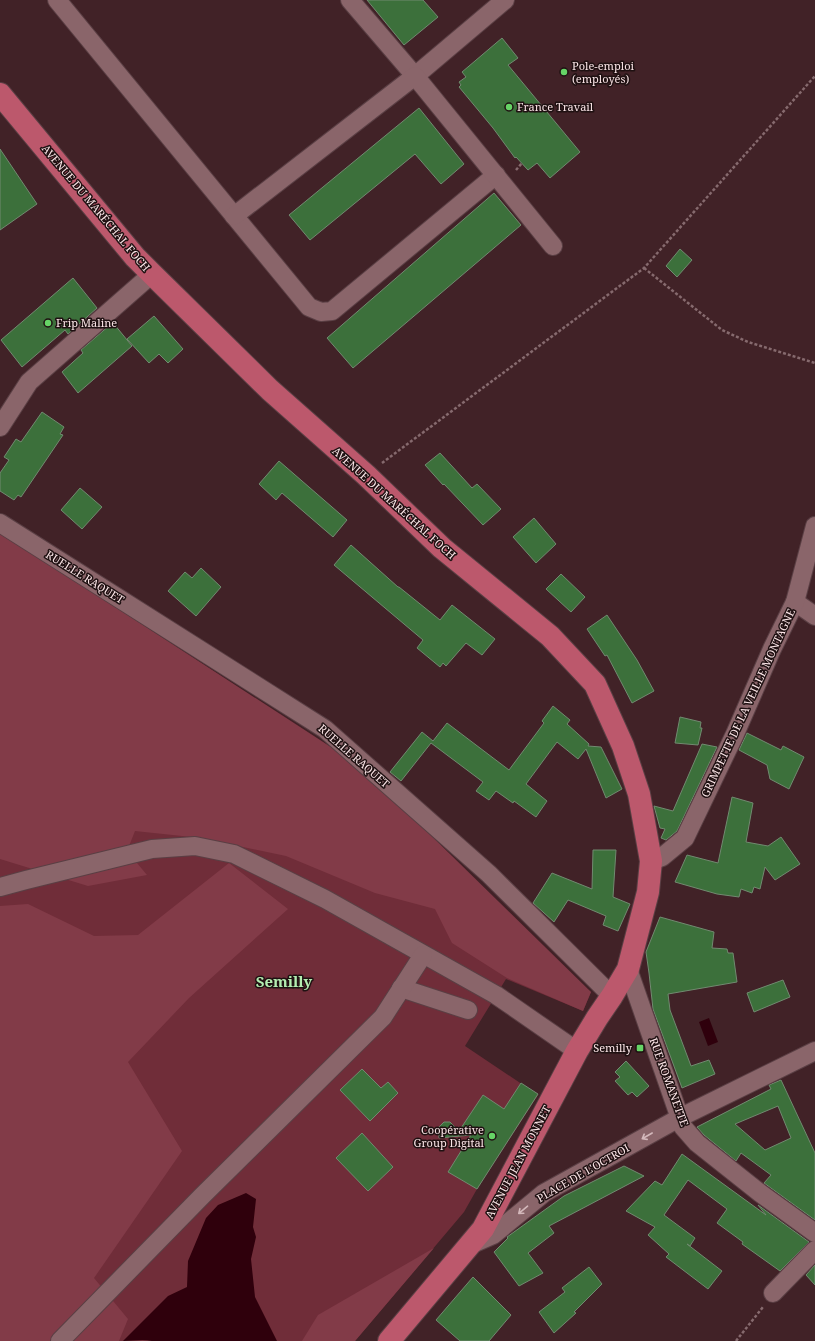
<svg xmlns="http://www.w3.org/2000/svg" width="815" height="1341" viewBox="0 0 815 1341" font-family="'Noto Serif',serif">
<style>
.green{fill:#702d39}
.forest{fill:#823b48}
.water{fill:#2f000c}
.building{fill:#3c703b;stroke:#718a70;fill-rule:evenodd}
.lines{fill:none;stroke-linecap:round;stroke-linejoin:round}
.minor-casing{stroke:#5a3f44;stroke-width:20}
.major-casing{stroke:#5a3f44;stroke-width:24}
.path{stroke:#866a6e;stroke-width:2.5;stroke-dasharray:3 2;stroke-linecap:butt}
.minor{stroke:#8a656a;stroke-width:18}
.major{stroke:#bc586c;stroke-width:22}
.oneway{stroke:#d3b8bb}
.poi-dot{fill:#66d466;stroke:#1f1112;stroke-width:1.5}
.labels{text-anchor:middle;stroke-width:3;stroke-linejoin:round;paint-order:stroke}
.poi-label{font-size:11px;fill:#fbe5e7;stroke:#1f1112;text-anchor:start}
.street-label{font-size:11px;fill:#fbe5e7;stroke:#1f1112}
.district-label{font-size:15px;font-weight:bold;fill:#b4edb1;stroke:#1f1112}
</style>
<rect width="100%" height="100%" fill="#412227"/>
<path class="green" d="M 0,532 L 591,992 L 583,1011 L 506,979 L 465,1046 L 538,1095 L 477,1189 L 464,1212 L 355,1341 L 0,1341 Z"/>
<g class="forest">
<path d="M 0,532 L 360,766 L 591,992 L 583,1011 L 507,978 L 452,943 L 435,909 L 375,893 L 286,856 L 201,838 L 135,831 L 127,851 L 147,875 L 88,886 L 0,859 Z"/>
<path d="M 229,863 L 288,909 L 189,998 L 128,1062 L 182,1151 L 94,1278 L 128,1319 L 119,1341 L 0,1341 L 0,906 L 28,904 L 94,936 L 138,935 Z"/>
<path d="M 434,1248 L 355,1341 L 302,1341 L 318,1315 Z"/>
</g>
<g class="water">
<path d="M 709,1018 L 718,1042 L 708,1046 L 699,1022 Z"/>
<path d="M 246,1193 L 256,1199 L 253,1227 L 256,1237 L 251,1259 L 255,1297 L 277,1341 L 152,1341 C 142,1339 133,1341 123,1341 L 168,1296 L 187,1287 L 188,1261 L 206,1218 L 218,1205 Z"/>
</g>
<g class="building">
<path d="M 367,0 L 423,0 L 438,17 L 404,45 Z"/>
<path d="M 502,38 L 518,58 L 508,65 L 580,152 L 550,178 L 537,163 L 528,170 L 516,157 L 515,158 L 493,128 L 459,87 L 461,85 L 459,82 L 466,77 L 462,72 Z"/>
<path d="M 419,108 L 464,164 L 441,184 L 415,154 L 310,240 L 289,215 Z"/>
<path d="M 0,149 L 37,204 L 0,230 Z"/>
<path d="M 494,193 L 521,225 L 353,368 L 327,338 Z"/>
<path d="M 680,249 L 692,260 L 677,277 L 666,266 Z"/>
<path d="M 73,278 L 97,308 L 68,334 L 65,330 L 22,367 L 1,340 Z"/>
<path d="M 154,316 L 183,349 L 168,363 L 159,354 L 149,363 L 127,339 Z"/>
<path d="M 111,324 L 112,326 L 114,324 L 132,346 L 78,393 L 62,372 L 83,353 L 81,350 Z"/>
<path d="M 42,412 L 64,427 L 60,434 L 63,435 L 21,497 L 18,495 L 14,500 L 0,491 L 0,473 L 9,460 L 4,457 L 16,439 L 21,442 Z"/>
<path d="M 440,453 L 472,488 L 477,484 L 501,509 L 483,525 L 444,484 L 443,485 L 425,465 Z"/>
<path d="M 279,461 L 347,520 L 333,537 L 282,493 L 276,500 L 259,484 Z"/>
<path d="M 80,488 L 102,507 L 82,529 L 61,510 Z"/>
<path d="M 534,518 L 556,544 L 536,563 L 513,537 Z"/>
<path d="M 351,545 L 398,587 L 399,587 L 440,620 L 452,605 L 495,639 L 482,655 L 466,643 L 446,666 L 443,663 L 440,667 L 417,648 L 423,640 L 334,565 Z"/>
<path d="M 201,568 L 221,587 L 196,616 L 168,591 L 185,572 L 192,578 Z"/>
<path d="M 561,574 L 585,597 L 571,612 L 546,589 Z"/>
<path d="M 607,615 L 637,660 L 654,691 L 632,703 L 607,655 L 605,656 L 587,629 Z"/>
<path d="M 553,706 L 570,720 L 567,724 L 589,744 L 588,746 L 601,747 L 622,789 L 606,798 L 586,749 L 578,759 L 557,742 L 526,784 L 547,801 L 536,817 L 514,801 L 513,803 L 496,791 L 489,800 L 476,791 L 483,782 L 431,743 L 401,781 L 390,772 L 422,732 L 433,741 L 447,723 L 509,770 L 544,723 L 542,721 Z"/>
<path d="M 680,717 L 701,722 L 700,728 L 702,728 L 698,745 L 675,743 Z"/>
<path d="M 747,733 L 781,750 L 783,746 L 804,757 L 789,789 L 770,779 L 767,765 L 739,750 Z"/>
<path d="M 702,744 L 717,747 L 677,831 L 666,840 L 661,838 L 665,829 L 660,828 L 654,806 L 673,811 Z"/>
<path d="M 732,797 L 753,803 L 746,842 L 768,846 L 781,837 L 800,864 L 775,880 L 765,867 L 760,889 L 754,887 L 752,893 L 741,889 L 739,897 L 717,894 L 675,882 L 687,855 L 718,863 Z"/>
<path d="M 593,850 L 616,850 L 613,897 L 630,904 L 618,931 L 603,925 L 606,916 L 568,900 L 554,922 L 533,903 L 552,873 L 592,889 Z"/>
<path d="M 660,917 L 714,932 L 712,948 L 727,949 L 728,953 L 733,953 L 737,982 L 668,994 L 670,1010 L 691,1066 L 709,1060 L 715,1074 L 682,1088 L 653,1009 L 649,973 L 646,952 Z"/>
<path d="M 783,980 L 790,997 L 754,1012 L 747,993 Z"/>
<path d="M 626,1061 L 649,1086 L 637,1097 L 632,1092 L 628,1095 L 615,1081 L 620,1077 L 615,1072 Z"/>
<path d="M 362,1069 L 381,1088 L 388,1082 L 398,1093 L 370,1121 L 340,1090 Z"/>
<path d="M 781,1080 L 815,1153 L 815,1220 L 764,1183 L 771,1175 L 741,1153 L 736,1161 L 704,1135 L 697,1127 L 771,1089 L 769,1085 ZM 778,1106 L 791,1138 L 765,1150 L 735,1124 Z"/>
<path d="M 521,1083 L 538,1094 L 477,1189 L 448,1172 L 471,1135 L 439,1138 L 439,1127 L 444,1122 L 450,1122 L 459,1131 L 483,1095 L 504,1109 Z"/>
<path d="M 362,1133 L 393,1167 L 368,1191 L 336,1158 Z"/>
<path d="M 682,1154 L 766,1215 L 758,1205 L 809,1242 L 780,1271 L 742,1244 L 743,1242 L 717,1223 L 727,1209 L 688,1180 L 664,1215 L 695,1238 L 690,1246 L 687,1244 L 722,1271 L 708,1289 L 666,1257 L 669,1254 L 648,1235 L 655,1227 L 626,1211 L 655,1181 L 662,1185 Z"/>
<path d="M 624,1166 L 644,1176 L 549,1226 L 554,1233 L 528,1253 L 543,1273 L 519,1286 L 494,1252 L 508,1238 L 507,1237 L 564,1196 Z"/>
<path d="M 815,1265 L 815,1285 L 806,1275 Z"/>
<path d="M 589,1267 L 602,1284 L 574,1312 L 576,1313 L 554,1333 L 539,1312 L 565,1292 L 562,1288 Z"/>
<path d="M 473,1277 L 511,1315 L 489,1341 L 460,1341 L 436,1320 Z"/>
</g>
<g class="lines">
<defs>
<g id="minor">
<path d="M 57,0 L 309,307 L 321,312 L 332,311 L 496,175"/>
<path d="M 350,0 L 415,76 L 505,0"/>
<path d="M 234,216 L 415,76 L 553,246"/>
<path d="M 0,427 L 29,382 L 152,274"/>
<path d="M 0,523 L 325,729 L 489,874 L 612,996"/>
<path d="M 795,602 L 815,616"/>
<path d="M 651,861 L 662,857 L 685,838 L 735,734 L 772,649 L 795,602 L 815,526"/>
<path d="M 0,887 L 26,880 L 152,849 L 195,846 L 234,854 L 325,899 L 496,995 L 577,1051"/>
<path d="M 628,969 L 683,1127 L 697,1143 L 760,1193 L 815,1233"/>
<path d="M 401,988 L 468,1010"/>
<path d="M 470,1245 L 493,1235 L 544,1193 L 681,1117 L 815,1051"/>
<path d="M 773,1293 L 815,1250"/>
<path d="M 60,1341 L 202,1196 L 383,1017 L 423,955"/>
</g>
<path id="major" d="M 0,94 L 135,257 L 152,274 L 270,390 L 366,475 L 442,548 L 550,636 L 595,684 L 623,746 L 639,794 L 651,861 L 648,892 L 628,969 L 612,996 L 597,1018 L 577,1051 L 483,1229 L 389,1341"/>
</defs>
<use href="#minor" class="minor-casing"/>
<use href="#major" class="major-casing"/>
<g class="path">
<path d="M 516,170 L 522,163"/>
<path d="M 644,268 L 722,330 L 748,342 L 815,363"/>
<path d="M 382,463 L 644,268 L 815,76"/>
<path d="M 736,1341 L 763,1307"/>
</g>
<use href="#minor" class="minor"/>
<use href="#major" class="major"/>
</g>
<defs><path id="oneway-shaft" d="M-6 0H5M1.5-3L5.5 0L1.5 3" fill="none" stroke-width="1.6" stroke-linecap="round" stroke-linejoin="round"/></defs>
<g class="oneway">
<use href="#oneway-shaft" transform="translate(647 1136) rotate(150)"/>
<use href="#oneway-shaft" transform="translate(523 1210) rotate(140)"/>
</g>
<g class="poi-dot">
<circle cx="564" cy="72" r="4"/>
<circle cx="509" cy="107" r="4"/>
<circle cx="48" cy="323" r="4"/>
<rect x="636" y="1044" width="8" height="8" rx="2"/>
<circle cx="492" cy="1136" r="4"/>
</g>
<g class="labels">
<g class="poi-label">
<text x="572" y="70">Pole-emploi<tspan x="572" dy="13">(employés)</tspan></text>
<text x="517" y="111">France Travail</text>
<text x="56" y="327">Frip Maline</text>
<text x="632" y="1052" text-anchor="end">Semilly</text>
<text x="484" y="1134" text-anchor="end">Coopérative<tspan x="484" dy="13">Group Digital</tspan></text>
</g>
<g class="street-label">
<text transform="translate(96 208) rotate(50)" y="4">AVENUE DU MARÉCHAL FOCH</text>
<text transform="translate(394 503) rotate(42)" y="4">AVENUE DU MARÉCHAL FOCH</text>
<text transform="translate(85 577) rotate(32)" y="4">RUELLE RAQUET</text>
<text transform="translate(748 703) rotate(-65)" y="4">GRIMPETTE DE LA VEILLE MONTAGNE</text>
<text transform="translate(354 756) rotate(41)" y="4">RUELLE RAQUET</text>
<text transform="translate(669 1082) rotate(70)" y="4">RUE ROMANETTE</text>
<text transform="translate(518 1162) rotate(-62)" y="4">AVENUE JEAN MONNET</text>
<text transform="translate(583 1173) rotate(-30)" y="4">PLACE DE L'OCTROI</text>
</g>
<g class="district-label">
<text x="284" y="987">Semilly</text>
</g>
</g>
</svg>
